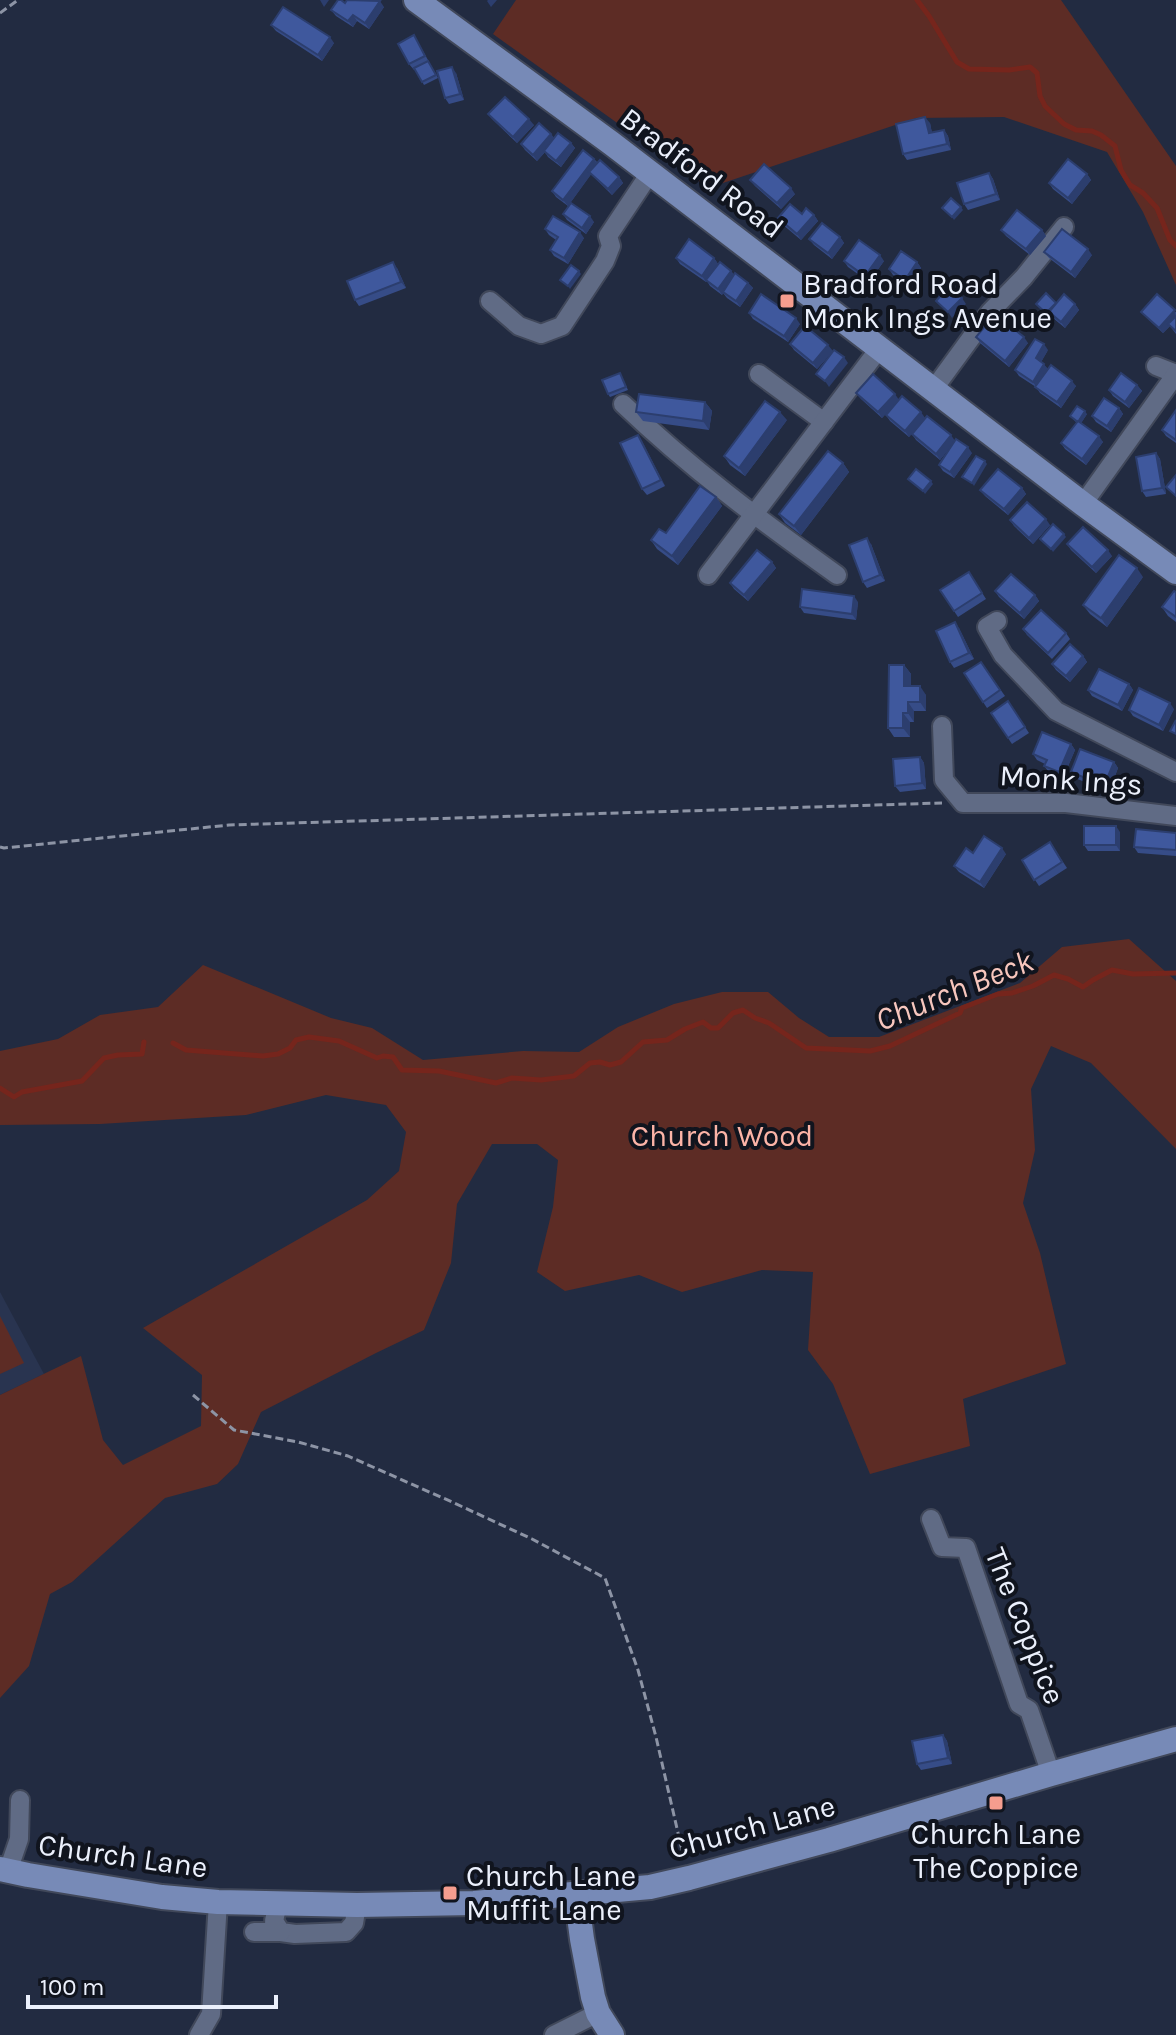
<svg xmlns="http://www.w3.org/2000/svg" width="1176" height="2035" viewBox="0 0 1176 2035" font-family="Karla,sans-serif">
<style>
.built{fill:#293450}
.green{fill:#5d2c25}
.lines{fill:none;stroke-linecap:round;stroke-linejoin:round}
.stream{stroke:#76251c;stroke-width:5}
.minor-casing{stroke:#41485a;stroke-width:22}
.major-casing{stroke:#41485a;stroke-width:28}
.path{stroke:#8d94a5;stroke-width:3;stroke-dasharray:8 4;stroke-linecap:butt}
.minor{stroke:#606b85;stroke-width:18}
.major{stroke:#778ab7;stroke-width:24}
.wall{fill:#364c87}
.shaded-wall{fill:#2c3e6e}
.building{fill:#3f589d;stroke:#2c3e6e;stroke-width:2}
.poi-dot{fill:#f59d8e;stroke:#10141e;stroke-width:3}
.labels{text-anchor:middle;stroke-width:8;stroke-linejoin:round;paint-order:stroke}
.street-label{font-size:30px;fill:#ebf0fc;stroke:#10141e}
.poi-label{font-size:30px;fill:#ebf0fc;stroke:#10141e;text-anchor:start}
.park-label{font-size:30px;fill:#fcb4a7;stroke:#10141e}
.water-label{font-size:32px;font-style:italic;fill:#f7c6bd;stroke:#10141e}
</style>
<rect width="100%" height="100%" fill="#222b41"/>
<path class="built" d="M 0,1292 L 44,1374 L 0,1395 Z"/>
<g class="green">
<path d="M 516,0 L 1061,0 L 1176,166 L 1176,285 L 1143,212 L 1107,152 L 1004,117 L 916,118 L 708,188 L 493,34 Z"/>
<path d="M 1129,939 L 1176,981 L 1176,1149 L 1091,1063 L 1051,1046 L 1031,1089 L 1035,1150 L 1023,1203 L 1040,1253 L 1066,1364 L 963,1399 L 970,1446 L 870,1474 L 833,1384 L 808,1350 L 813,1272 L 762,1270 L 682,1292 L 639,1275 L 565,1291 L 537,1272 L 553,1207 L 558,1160 L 537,1144 L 492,1144 L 457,1204 L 451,1263 L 424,1330 L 376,1353 L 261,1412 L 238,1464 L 217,1484 L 165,1498 L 72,1582 L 50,1594 L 29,1666 L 0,1698 L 0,1395 L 81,1356 L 103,1440 L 123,1465 L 201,1426 L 202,1375 L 143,1328 L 367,1200 L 399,1171 L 406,1132 L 386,1105 L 326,1095 L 246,1115 L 100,1124 L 0,1125 L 0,1051 L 58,1039 L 100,1015 L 158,1007 L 203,965 L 331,1018 L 372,1028 L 423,1060 L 523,1051 L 579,1052 L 618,1027 L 674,1004 L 722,992 L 768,992 L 799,1018 L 829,1037 L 879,1037 L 1020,983 L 1062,947 Z"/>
<path d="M 0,1316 L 24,1363 L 0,1374 Z"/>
</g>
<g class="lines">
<g class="stream">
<path d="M 917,0 L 929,16 L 957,62 L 969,69 L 1009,70 L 1030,67 L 1037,73 L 1040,96 L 1045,106 L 1064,124 L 1076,130 L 1092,131 L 1101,135 L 1115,146 L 1121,170 L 1130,185 L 1143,193 L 1157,208 L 1170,240 L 1176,246"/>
<path d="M 173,1043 L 186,1050 L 263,1056 L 278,1054 L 290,1048 L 296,1040 L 309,1037 L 339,1041 L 377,1058 L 383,1056 L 393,1057 L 402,1070 L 439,1071 L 496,1083 L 512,1078 L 541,1080 L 574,1076 L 590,1063 L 600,1062 L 610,1065 L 621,1062 L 643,1042 L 667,1040 L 685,1029 L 703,1022 L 711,1028 L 718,1028 L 733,1013 L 743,1010 L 755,1018 L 769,1023 L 806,1048 L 870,1051 L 890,1046 L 960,1013 L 962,1008 L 998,994 L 1012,993 L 1033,986 L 1054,975 L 1068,979 L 1083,987 L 1093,980 L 1112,970 L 1133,974 L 1176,973"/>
<path d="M 0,1088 L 14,1097 L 22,1092 L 82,1081 L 104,1058 L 118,1055 L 142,1054 L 144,1042"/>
</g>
<defs>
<g id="minor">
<path d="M 490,301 L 519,326 L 541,334 L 562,326 L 605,261 L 611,246 L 608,236 L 650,173"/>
<path d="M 1156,366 L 1176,374"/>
<path d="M 759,374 L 824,422"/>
<path d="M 933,390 L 990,312 L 1024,277 L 1064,227"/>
<path d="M 623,404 C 690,468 761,521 837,575"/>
<path d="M 1083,504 L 1176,374"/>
<path d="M 708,575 L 879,349"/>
<path d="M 997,621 L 987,627 L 1003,655 L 1056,711 L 1176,772"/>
<path d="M 942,726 L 944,780 L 963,803 L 1066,803 L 1176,816"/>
<path d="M 931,1519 L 942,1547 L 966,1548 L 1019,1704 L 1029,1710 L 1051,1774"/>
<path d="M 8,1871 L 19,1839 L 20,1800"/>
<path d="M 278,1903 L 274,1921 L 281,1932 L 295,1934 L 346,1932 L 354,1923 L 357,1905"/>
<path d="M 254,1932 L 281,1932"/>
<path d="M 199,2035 L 211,2014 L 218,1902"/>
<path d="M 554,2035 L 598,2013"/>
</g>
<g id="major">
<path d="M 416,0 L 611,143 L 1083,504 L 1176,572"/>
<path d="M 0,1869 L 28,1875 L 162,1897 L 218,1902 L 357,1905 L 474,1903 L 650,1887 L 689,1878 L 829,1840 L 1051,1774 L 1176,1739"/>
<path d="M 576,1894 L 582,1939 L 593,1997 L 598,2013 L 612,2035"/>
</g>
</defs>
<use href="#minor" class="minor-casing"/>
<use href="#major" class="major-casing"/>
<g class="path">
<path d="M 0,13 L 18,0"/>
<path d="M 0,847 L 4,848 L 229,825 L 942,803"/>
<path d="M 193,1395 L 234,1430 L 298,1442 L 348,1456 L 452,1502 L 532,1539 L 605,1578 L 638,1670 L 656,1737 L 684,1859"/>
</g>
<use href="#minor" class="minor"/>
<use href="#major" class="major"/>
</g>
<g class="wall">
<path d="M 345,3 L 384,7 L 369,29 L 357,21 L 353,27 L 336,16 L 331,10 Z"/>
<path d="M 271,25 L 334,43 L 322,61 L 276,31 Z"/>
<path d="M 414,35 L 438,78 L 424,85 L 415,69 L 414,70 L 409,64 Z"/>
<path d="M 456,73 L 464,100 L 449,104 L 445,98 Z"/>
<path d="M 488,114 L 534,125 L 517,143 L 493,120 Z"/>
<path d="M 930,123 L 932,133 L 944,130 L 948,136 L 951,150 L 907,160 L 903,154 Z"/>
<path d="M 551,134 L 554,139 L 571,143 L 575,148 L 561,167 L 548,157 L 545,152 L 537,161 L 525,150 L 521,144 Z"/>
<path d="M 594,159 L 598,163 L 619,177 L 623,183 L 612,195 L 591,174 L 568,206 L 556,197 L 552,191 Z"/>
<path d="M 989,173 L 993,179 L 1000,200 L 968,210 L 964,204 Z"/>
<path d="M 1087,174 L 1091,180 L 1072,204 L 1053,189 L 1049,183 Z"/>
<path d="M 750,180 L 795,194 L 781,209 L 755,186 Z"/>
<path d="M 563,214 L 594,222 L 586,234 L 567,220 Z"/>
<path d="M 802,214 L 814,215 L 818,221 L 801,240 L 782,224 L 778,218 Z"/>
<path d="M 545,229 L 584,238 L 568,264 L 554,256 L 550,250 L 556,240 L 549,235 Z"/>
<path d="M 1001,230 L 1042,230 L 1046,236 L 1030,255 L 1006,236 Z"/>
<path d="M 840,237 L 844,243 L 832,259 L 814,245 L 809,239 Z"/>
<path d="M 1044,252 L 1092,255 L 1075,278 L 1049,258 Z"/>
<path d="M 676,258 L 714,258 L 718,264 L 731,271 L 734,275 L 748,283 L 753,288 L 740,307 L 727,298 L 723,293 L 722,295 L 710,286 L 707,281 L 706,282 L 680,264 Z"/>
<path d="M 844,261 L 884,261 L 869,282 L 848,267 Z"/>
<path d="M 917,262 L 921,268 L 909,286 L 893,275 L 889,269 Z"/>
<path d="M 397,268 L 406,288 L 359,306 L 355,300 Z"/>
<path d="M 1036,304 L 1075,304 L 1079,310 L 1065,328 L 1053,318 L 1050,314 L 1048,316 Z"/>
<path d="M 1141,312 L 1176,312 L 1176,334 L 1170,326 L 1163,333 L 1146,317 Z"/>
<path d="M 749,313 L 800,324 L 788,342 L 753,319 Z"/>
<path d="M 976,337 L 1028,343 L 1009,367 L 980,343 Z"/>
<path d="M 790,344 L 833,351 L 817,369 L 794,350 Z"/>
<path d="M 1048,350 L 1041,362 L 1048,369 L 1076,386 L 1061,408 L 1040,393 L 1036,387 L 1019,376 L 1015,370 Z"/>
<path d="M 620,373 L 628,390 L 610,397 L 608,394 Z"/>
<path d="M 1137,385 L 1142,391 L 1129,408 L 1113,396 L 1109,390 Z"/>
<path d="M 856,393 L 899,400 L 925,418 L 955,441 L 940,460 L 916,440 L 912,434 L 925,418 L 909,437 L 890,421 L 886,415 L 894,405 L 882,418 L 861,399 Z"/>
<path d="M 705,402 L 712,411 L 709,430 L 643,421 L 636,412 Z"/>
<path d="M 1119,408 L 1123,414 L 1111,432 L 1096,422 L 1092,416 Z"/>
<path d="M 1176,410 L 1176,443 L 1166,436 L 1162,430 Z"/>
<path d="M 1087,414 L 1081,423 L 1103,442 L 1086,465 L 1065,449 L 1061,443 L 1077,423 L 1070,416 Z"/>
<path d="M 787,420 L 745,476 L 730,465 L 724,456 Z"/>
<path d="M 638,435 L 665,486 L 647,495 L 642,489 Z"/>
<path d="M 972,453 L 954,478 L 943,471 L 939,465 Z"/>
<path d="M 1156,453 L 1160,459 L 1166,494 L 1146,497 L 1142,491 Z"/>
<path d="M 843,463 L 849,472 L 801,535 L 785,523 L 779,514 Z"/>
<path d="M 1022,488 L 1026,494 L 1008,515 L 985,496 L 980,490 Z"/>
<path d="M 716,497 L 722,506 L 678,565 L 657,549 L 651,540 L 666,533 Z"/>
<path d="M 1010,520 L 1050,525 L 1033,544 L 1014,526 Z"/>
<path d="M 871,544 L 885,581 L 867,588 L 863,582 Z"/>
<path d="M 1067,544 L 1112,556 L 1096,573 L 1071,550 Z"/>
<path d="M 772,562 L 776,568 L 748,601 L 734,589 L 730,583 Z"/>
<path d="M 969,572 L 986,599 L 958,617 L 940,590 Z"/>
<path d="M 1143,577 L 1107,627 L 1090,614 L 1083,605 Z"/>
<path d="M 995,591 L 1035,595 L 1039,601 L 1024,619 L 999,597 Z"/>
<path d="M 1176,592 L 1176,622 L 1168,616 L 1162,607 Z"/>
<path d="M 858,602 L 856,620 L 804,613 L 800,607 Z"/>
<path d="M 959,628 L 974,659 L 954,668 L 950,662 Z"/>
<path d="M 1023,629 L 1066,633 L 1070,639 L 1052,659 L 1027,635 Z"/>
<path d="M 1083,656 L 1087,662 L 1070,682 L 1056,670 L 1052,664 Z"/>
<path d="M 981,662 L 1005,696 L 987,708 L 964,673 Z"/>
<path d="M 904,665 L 911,674 L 911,686 L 926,695 L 926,711 L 914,711 L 914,722 L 910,722 L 910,737 L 894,737 L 888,728 Z"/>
<path d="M 1129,684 L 1133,690 L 1122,711 L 1092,696 L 1088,690 Z"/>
<path d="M 1008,701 L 1029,733 L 1012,744 L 991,713 Z"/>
<path d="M 1174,709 L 1163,731 L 1133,716 L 1129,710 Z"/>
<path d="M 1071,744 L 1075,750 L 1063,778 L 1049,772 L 1044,766 L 1045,764 L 1037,760 L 1033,754 Z"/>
<path d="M 920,757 L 924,763 L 926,789 L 900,792 L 895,786 Z"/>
<path d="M 1114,762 L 1118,768 L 1109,792 L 1075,778 L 1071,772 Z"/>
<path d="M 1120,832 L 1120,851 L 1088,851 L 1084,845 Z"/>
<path d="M 1176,833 L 1176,856 L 1138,853 L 1134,847 Z"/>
<path d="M 1050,842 L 1067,868 L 1039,886 L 1022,860 Z"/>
<path d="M 973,853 L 1006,854 L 984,888 L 959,872 L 954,866 Z"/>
<path d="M 943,1735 L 947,1741 L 952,1764 L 921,1770 L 917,1764 Z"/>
</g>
<g class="shaded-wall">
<path d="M 320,0 L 329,0 L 324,7 Z"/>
<path d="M 488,0 L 497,0 L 491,7 L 487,1 Z"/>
<path d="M 380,1 L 384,7 L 369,29 L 365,23 Z"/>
<path d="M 353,15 L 357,21 L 353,27 L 348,21 Z"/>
<path d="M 330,37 L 334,43 L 322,61 L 318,55 Z"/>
<path d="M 452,67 L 456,73 L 464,100 L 460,94 Z"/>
<path d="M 925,117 L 930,123 L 933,139 L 929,133 Z"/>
<path d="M 529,119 L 534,125 L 517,143 L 513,137 Z"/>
<path d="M 944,130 L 948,136 L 951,150 L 947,144 Z"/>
<path d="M 551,134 L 556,140 L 537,161 L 533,155 Z"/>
<path d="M 571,143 L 575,148 L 561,167 L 556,161 Z"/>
<path d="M 594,159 L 598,165 L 568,206 L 563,200 Z"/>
<path d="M 989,173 L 993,179 L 1000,200 L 996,194 Z"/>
<path d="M 1087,174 L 1091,180 L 1072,204 L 1068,198 Z"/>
<path d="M 619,177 L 623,183 L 612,195 L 608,189 Z"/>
<path d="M 791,188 L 795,194 L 781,209 L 777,203 Z"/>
<path d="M 961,207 L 963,210 L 954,220 L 952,217 Z"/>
<path d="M 814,215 L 818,221 L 801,240 L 797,234 Z"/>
<path d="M 590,216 L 594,222 L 586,234 L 582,228 Z"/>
<path d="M 1042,230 L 1046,236 L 1030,255 L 1026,249 Z"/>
<path d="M 580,232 L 584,238 L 568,264 L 564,258 Z"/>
<path d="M 840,237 L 844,243 L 832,259 L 828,253 Z"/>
<path d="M 1088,249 L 1092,255 L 1075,278 L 1071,272 Z"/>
<path d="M 880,255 L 884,261 L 869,282 L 865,276 Z"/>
<path d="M 714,258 L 718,264 L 706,282 L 702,276 Z"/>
<path d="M 393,262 L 397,268 L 406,288 L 401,282 Z"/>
<path d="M 917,262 L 921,268 L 909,286 L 905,280 Z"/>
<path d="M 579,271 L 581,274 L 570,289 L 568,286 Z"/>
<path d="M 731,271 L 736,277 L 722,295 L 718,289 Z"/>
<path d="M 748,283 L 753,288 L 740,307 L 736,301 Z"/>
<path d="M 962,298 L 966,304 L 952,318 L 948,312 Z"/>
<path d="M 1075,304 L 1079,310 L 1065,328 L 1061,322 Z"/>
<path d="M 1175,310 L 1176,319 L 1163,333 L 1159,328 Z"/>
<path d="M 796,318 L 800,324 L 788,342 L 784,336 Z"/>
<path d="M 1024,337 L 1028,343 L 1009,367 L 1005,361 Z"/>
<path d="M 1044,344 L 1048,350 L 1040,364 L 1036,358 Z"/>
<path d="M 828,345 L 833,351 L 817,369 L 813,363 Z"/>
<path d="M 844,357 L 848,363 L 829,387 L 825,381 Z"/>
<path d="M 1044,364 L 1048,370 L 1037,388 L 1033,382 Z"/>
<path d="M 1072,381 L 1076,386 L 1061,408 L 1057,402 Z"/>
<path d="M 1137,385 L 1142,391 L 1129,408 L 1125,402 Z"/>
<path d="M 895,394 L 899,400 L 882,418 L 878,412 Z"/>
<path d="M 705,402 L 712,411 L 709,430 L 703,421 Z"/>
<path d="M 1119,408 L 1123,414 L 1111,432 L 1107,426 Z"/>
<path d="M 1085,411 L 1087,414 L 1080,425 L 1078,422 Z"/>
<path d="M 780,412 L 787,420 L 745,476 L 739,468 Z"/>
<path d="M 921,412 L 925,418 L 909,437 L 905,431 Z"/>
<path d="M 638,435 L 642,441 L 665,486 L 661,480 Z"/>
<path d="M 951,435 L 955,441 L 940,460 L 936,454 Z"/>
<path d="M 1099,436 L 1103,442 L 1086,465 L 1082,459 Z"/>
<path d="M 968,447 L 972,453 L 954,478 L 950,472 Z"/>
<path d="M 1156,453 L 1160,459 L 1166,494 L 1162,488 Z"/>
<path d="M 985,461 L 987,464 L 974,486 L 972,483 Z"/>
<path d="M 843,463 L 849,472 L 801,535 L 794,526 Z"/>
<path d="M 931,481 L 933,484 L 925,494 L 923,491 Z"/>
<path d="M 1022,488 L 1026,494 L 1008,515 L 1004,509 Z"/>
<path d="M 716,497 L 722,506 L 678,565 L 672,556 Z"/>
<path d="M 1046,519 L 1050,525 L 1033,544 L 1029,538 Z"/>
<path d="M 1064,534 L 1066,537 L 1053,552 L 1051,549 Z"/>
<path d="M 867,538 L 871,544 L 885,581 L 880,575 Z"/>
<path d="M 1108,550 L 1112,556 L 1096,573 L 1092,567 Z"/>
<path d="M 772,562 L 776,568 L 748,601 L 744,595 Z"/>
<path d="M 1137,568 L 1143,577 L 1107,627 L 1101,618 Z"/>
<path d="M 1035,595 L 1039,601 L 1024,619 L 1020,613 Z"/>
<path d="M 854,596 L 858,602 L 856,620 L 852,614 Z"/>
<path d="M 955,622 L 959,628 L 974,659 L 969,653 Z"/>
<path d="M 1083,656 L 1087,662 L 1070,682 L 1066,676 Z"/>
<path d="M 904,665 L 911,674 L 911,695 L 904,686 Z"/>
<path d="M 1129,684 L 1133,690 L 1122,711 L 1118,705 Z"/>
<path d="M 920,686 L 926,695 L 926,711 L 920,702 Z"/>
<path d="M 908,702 L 914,711 L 914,722 L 908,713 Z"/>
<path d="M 1170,703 L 1174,709 L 1163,731 L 1159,725 Z"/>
<path d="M 903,713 L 910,722 L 910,737 L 903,728 Z"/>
<path d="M 1071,744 L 1075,750 L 1063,778 L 1059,772 Z"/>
<path d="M 920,757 L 924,763 L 926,789 L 922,783 Z"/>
<path d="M 1114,762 L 1118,768 L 1109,792 L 1104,786 Z"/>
<path d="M 1116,826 L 1120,832 L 1120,851 L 1116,845 Z"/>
<path d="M 1002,848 L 1006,854 L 984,888 L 980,882 Z"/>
<path d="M 943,1735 L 947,1741 L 952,1764 L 948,1758 Z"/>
</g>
<g class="building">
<path d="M 338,0 L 341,0 L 345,3 L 347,0 L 380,1 L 365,23 L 353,15 L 348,21 L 331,10 Z"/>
<path d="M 283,7 L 330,37 L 318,55 L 271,25 Z"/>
<path d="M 414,35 L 425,56 L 409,64 L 398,44 Z"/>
<path d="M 428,61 L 436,75 L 422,82 L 414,68 Z"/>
<path d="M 452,67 L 460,94 L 445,98 L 437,71 Z"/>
<path d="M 505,97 L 529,119 L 513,137 L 488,114 Z"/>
<path d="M 925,117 L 929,133 L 944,130 L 947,144 L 903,154 L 896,124 Z"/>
<path d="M 539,123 L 551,134 L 533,155 L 521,144 Z"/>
<path d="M 558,133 L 571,143 L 556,161 L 544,151 Z"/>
<path d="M 583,150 L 594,159 L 563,200 L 552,191 Z"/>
<path d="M 1068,159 L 1087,174 L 1068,198 L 1049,183 Z"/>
<path d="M 600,160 L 619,177 L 608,189 L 589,172 Z"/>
<path d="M 764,164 L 791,188 L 777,203 L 750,180 Z"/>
<path d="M 989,173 L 996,194 L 964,204 L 957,183 Z"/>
<path d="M 951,198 L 961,207 L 952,217 L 942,208 Z"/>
<path d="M 571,203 L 590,216 L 582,228 L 563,214 Z"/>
<path d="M 790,204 L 802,214 L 806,208 L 814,215 L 797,234 L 778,218 Z"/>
<path d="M 1017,210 L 1042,230 L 1026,249 L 1001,230 Z"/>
<path d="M 553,216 L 580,232 L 564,258 L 550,250 L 558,237 L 545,229 Z"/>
<path d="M 822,223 L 840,237 L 828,253 L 809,239 Z"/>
<path d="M 1062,229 L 1088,249 L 1071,272 L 1044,252 Z"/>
<path d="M 689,239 L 714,258 L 702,276 L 676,258 Z"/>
<path d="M 859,240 L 880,255 L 865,276 L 844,261 Z"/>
<path d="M 901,251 L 917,262 L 905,280 L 889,269 Z"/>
<path d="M 393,262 L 401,282 L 355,300 L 347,281 Z"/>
<path d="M 720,262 L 731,271 L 718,289 L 706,280 Z"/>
<path d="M 571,265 L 579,271 L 568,286 L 560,280 Z"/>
<path d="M 735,273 L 748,283 L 736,301 L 723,292 Z"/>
<path d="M 949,286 L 962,298 L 948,312 L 936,301 Z"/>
<path d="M 1046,293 L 1056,303 L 1046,313 L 1036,304 Z"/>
<path d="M 761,294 L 796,318 L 784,336 L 749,313 Z"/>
<path d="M 1064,294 L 1075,304 L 1061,322 L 1049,312 Z"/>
<path d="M 1157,294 L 1175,310 L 1159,328 L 1141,312 Z"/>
<path d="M 995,314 L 1024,337 L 1005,361 L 976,337 Z"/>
<path d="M 1176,316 L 1176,331 L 1168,324 Z"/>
<path d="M 805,326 L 828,345 L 813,363 L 790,344 Z"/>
<path d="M 1035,339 L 1044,344 L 1036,358 L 1044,364 L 1033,382 L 1015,370 Z"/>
<path d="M 834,350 L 844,357 L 825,381 L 816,374 Z"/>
<path d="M 1051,365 L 1072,381 L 1057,402 L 1035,387 Z"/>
<path d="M 620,373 L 626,387 L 608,394 L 602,380 Z"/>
<path d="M 1121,373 L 1137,385 L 1125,402 L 1109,390 Z"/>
<path d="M 873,374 L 895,394 L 878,412 L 856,393 Z"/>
<path d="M 639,394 L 705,402 L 703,421 L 636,412 Z"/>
<path d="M 902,396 L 921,412 L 905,431 L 886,415 Z"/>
<path d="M 1104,398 L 1119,408 L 1107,426 L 1092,416 Z"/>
<path d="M 765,401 L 780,412 L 739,468 L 724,456 Z"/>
<path d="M 1077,406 L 1085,411 L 1078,422 L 1070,416 Z"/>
<path d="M 1176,410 L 1176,440 L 1162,430 Z"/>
<path d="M 927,416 L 951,435 L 936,454 L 912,434 Z"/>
<path d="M 1078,421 L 1099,436 L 1082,459 L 1061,443 Z"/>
<path d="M 638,435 L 661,480 L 642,489 L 620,443 Z"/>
<path d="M 956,439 L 968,447 L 950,472 L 939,465 Z"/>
<path d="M 828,451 L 843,463 L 794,526 L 779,514 Z"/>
<path d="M 1156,453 L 1162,488 L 1142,491 L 1136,457 Z"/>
<path d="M 976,456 L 985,461 L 972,483 L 962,477 Z"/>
<path d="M 916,469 L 931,481 L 923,491 L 908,479 Z"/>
<path d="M 998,469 L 1022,488 L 1004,509 L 980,490 Z"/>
<path d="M 1176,475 L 1176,496 L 1166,487 Z"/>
<path d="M 700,486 L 716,497 L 672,556 L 651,540 L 659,529 L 666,533 Z"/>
<path d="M 1027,502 L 1046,519 L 1029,538 L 1010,520 Z"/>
<path d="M 1053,524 L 1064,534 L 1051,549 L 1040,539 Z"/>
<path d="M 1083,527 L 1108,550 L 1092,567 L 1067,544 Z"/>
<path d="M 867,538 L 880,575 L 863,582 L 849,545 Z"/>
<path d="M 757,550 L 772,562 L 744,595 L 730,583 Z"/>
<path d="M 1119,555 L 1137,568 L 1101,618 L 1083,605 Z"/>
<path d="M 969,572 L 982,593 L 954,611 L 940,590 Z"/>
<path d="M 1011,574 L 1035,595 L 1020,613 L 995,591 Z"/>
<path d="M 802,589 L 854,596 L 852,614 L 800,607 Z"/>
<path d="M 1174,591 L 1176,592 L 1176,617 L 1162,607 Z"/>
<path d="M 1041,610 L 1066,633 L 1048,653 L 1023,629 Z"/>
<path d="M 955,622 L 969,653 L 950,662 L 936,631 Z"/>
<path d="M 1070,644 L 1083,656 L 1066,676 L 1052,664 Z"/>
<path d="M 981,662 L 1000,690 L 983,702 L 964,673 Z"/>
<path d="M 889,665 L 904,665 L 904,686 L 920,686 L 920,702 L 908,702 L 908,713 L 903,713 L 903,728 L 888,728 Z"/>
<path d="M 1099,669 L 1129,684 L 1118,705 L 1088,690 Z"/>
<path d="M 1139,688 L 1170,703 L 1159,725 L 1129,710 Z"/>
<path d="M 1008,701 L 1025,727 L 1008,738 L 991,713 Z"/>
<path d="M 1176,720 L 1176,734 L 1170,731 Z"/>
<path d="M 1042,732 L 1071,744 L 1059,772 L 1044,766 L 1047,760 L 1033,754 Z"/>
<path d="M 1080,749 L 1114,762 L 1104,786 L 1071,772 Z"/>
<path d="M 920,757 L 922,783 L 895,786 L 893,759 Z"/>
<rect x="1084" y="826" width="32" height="19"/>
<path d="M 1136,829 L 1176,833 L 1176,850 L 1134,847 Z"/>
<path d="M 984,836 L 1002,848 L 980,882 L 954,866 L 966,848 L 973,853 Z"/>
<path d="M 1050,842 L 1062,862 L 1034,880 L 1022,860 Z"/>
<path d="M 943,1735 L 948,1758 L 917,1764 L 912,1741 Z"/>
</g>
<g class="poi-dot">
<rect x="779" y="293" width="16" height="16" rx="4"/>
<rect x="988" y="1795" width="16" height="16" rx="4"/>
<rect x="442" y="1885" width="16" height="16" rx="4"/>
</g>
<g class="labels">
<g class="street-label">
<text transform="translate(702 173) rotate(37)" y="10">Bradford Road</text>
<text transform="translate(1071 780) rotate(4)" y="10">Monk Ings</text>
<text transform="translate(1025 1626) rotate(68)" y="10">The Coppice</text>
<text transform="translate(752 1827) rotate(-15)" y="10">Church Lane</text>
<text transform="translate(123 1856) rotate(8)" y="10">Church Lane</text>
</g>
<g class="poi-label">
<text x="803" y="294">Bradford Road<tspan x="803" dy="34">Monk Ings Avenue</tspan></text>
<text x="996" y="1844" text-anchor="middle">Church Lane<tspan x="996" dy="34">The Coppice</tspan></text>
<text x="466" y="1886">Church Lane<tspan x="466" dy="34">Muffit Lane</tspan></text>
</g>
<g class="park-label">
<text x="722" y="1146">Church Wood</text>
</g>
<g class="water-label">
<text transform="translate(954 990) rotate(-22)" y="11">Church Beck</text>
</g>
</g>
<path d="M28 1995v12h248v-12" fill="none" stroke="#ebf0fc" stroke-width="4"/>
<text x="40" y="1995" font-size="24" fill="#ebf0fc" stroke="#10141e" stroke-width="6" paint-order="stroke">100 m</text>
</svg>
